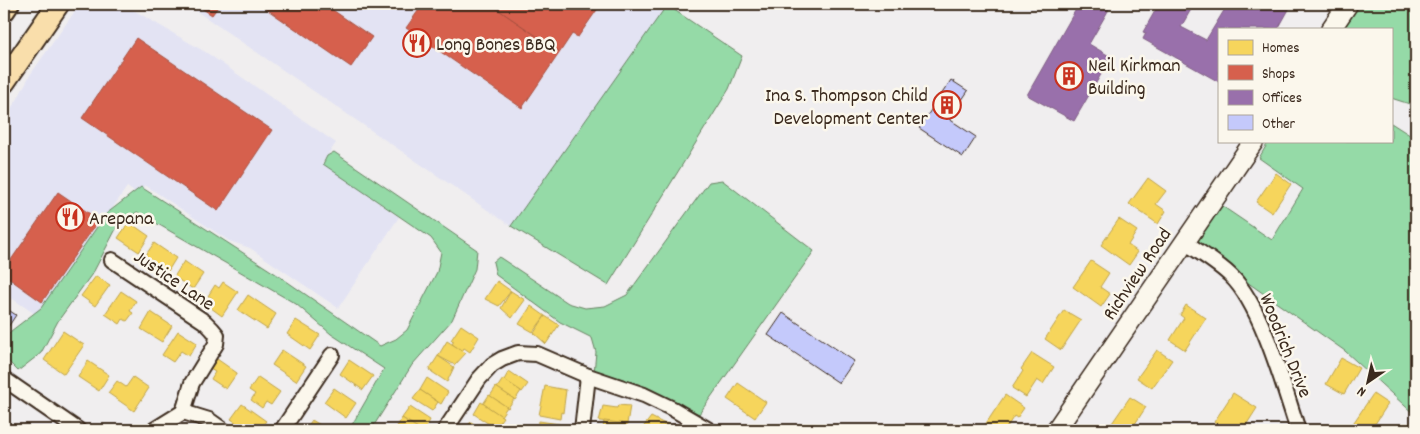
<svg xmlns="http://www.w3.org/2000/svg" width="1420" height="434" viewBox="0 0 1420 434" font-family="Dekko,sans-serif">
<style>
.built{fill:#e3e3f3}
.green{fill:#95daa7;stroke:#688262}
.homes{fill:#f6d55c;stroke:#bea249}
.shops{fill:#d6604d;stroke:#a8503f}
.offices{fill:#9970ab;stroke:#7d5b81}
.building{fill:#c4c9fb;stroke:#3b2a1e}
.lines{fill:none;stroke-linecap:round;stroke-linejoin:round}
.street-casing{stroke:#3b2a1e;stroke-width:18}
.secondary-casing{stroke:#3b2a1e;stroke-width:22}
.primary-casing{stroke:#3b2a1e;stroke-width:25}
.street{stroke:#fbf7ec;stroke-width:14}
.secondary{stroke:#fbf7ec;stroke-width:19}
.primary{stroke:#f9deab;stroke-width:21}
.labels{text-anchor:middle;stroke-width:5;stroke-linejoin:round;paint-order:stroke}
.poi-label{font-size:20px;fill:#3b2a1e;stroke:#fbf7ec;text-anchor:start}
.street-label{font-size:20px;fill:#3b2a1e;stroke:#fbf7ec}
</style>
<rect width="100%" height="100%" fill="#f0eeef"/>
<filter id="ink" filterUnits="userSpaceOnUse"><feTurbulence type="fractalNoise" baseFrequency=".02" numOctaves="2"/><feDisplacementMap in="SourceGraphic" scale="10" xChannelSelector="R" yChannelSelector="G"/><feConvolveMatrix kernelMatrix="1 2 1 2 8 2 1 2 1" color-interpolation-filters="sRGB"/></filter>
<g filter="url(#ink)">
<g class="built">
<path d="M 80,4 L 123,4 L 207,53 L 336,143 L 322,163 L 399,217 L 338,308 L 250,248 L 229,241 L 145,185 L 137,194 L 127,187 L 38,316 L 4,293 L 4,118 L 17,100 L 30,75 Z"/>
<path d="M 186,4 L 668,4 L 511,226 Z"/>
</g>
<g class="green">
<path d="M 1360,4 L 1414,4 L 1416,5 L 1416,106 L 1391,98 L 1391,29 L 1341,29 Z"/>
<path d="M 667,5 L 742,56 L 729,89 L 608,285 L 511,226 Z"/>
<path d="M 1391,123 L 1416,139 L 1416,416 L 1345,351 L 1193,244 L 1219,204 L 1272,240 L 1303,189 L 1259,158 L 1269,141 L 1391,141 Z"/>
<path d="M 334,152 L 477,250 L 475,269 L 452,320 L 412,365 L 371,430 L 349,430 L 384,369 L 331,334 L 296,304 L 137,212 L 117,227 L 94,271 L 58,321 L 41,353 L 18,371 L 4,357 L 4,342 L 11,331 L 41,308 L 106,214 L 141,187 L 279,276 L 380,346 L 396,339 L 407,330 L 437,272 L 441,252 L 431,238 L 323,164 L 327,156 Z"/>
<path d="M 722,180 L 814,251 L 699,414 L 646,387 L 594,373 L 596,352 L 592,338 L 560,322 L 496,275 L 493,262 L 499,257 L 568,303 L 585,308 L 605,306 L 627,295 L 709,182 Z"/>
</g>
<g class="homes">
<path d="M 1276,173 L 1291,184 L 1272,213 L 1256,202 Z"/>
<path d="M 1148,178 L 1166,191 L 1156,204 L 1166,211 L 1158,224 L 1129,204 Z"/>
<path d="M 1119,219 L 1137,231 L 1128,245 L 1138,252 L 1129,265 L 1101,245 Z"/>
<path d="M 129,222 L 149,236 L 139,252 L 118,238 Z"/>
<path d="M 154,243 L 176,258 L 168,271 L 145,256 Z"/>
<path d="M 184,261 L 203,274 L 193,289 L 174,277 Z"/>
<path d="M 1091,261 L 1109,273 L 1100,287 L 1110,294 L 1101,307 L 1073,287 Z"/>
<path d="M 96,276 L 110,285 L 95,306 L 81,296 Z"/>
<path d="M 497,281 L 511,291 L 499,306 L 485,299 Z"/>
<path d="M 223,282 L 238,292 L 222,316 L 207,305 L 212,298 L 208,296 L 215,285 L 219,288 Z"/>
<path d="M 121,291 L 136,301 L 130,311 L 133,313 L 127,321 L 123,319 L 120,324 L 105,314 Z"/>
<path d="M 511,291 L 525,300 L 512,318 L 501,308 Z"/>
<path d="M 248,295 L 276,314 L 267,329 L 238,310 Z"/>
<path d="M 1186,305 L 1206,318 L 1185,350 L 1170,340 L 1184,318 L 1180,315 Z"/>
<path d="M 531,306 L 545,316 L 533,332 L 519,324 Z"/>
<path d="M 1064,310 L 1081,320 L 1061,350 L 1045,339 Z"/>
<path d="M 151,312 L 172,326 L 162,342 L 141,329 Z"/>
<path d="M 545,316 L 559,325 L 546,344 L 534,333 Z"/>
<path d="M 296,320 L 320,335 L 310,350 L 287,334 Z"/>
<path d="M 461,325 L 479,337 L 470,352 L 464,348 L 462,351 L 452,344 L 454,341 L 451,340 Z"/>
<path d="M 63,331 L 84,345 L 64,374 L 44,360 Z"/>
<path d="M 178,331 L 197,343 L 189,356 L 181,351 L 173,362 L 162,355 Z"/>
<path d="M 447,341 L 466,353 L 455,365 L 438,356 Z"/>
<path d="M 282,350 L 306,366 L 296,381 L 272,365 Z"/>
<path d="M 1157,350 L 1172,360 L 1152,388 L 1137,378 Z"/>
<path d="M 1032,353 L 1054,367 L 1043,384 L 1037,380 L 1026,397 L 1012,388 L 1023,371 L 1021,369 Z"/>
<path d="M 438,356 L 454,367 L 447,382 L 429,370 Z"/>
<path d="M 1341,358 L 1359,368 L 1344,394 L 1326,384 Z"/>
<path d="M 217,359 L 237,373 L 226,389 L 211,379 L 215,372 L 210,369 Z"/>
<path d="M 349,360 L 373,376 L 363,390 L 340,374 Z"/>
<path d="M 88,361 L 109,375 L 99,391 L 78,377 Z"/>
<path d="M 509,371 L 528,384 L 522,392 L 504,380 Z"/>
<path d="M 133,377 L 149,388 L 134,411 L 108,393 L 117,381 L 126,387 Z"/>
<path d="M 258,377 L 280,392 L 271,405 L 266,402 L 262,408 L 251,400 L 255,394 L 249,390 Z"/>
<path d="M 427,378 L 448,392 L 441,404 L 420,390 Z"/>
<path d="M 503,379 L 521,391 L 515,400 L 497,388 Z"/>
<path d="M 738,383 L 766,402 L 755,418 L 727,399 Z"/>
<path d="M 545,386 L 566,390 L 563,413 L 561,412 L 560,419 L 539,415 Z"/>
<path d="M 496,387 L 514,399 L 508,408 L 490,396 Z"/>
<path d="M 334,388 L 356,403 L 346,418 L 324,402 Z"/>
<path d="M 420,390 L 438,402 L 432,411 L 413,399 Z"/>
<path d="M 1233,393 L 1257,408 L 1243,430 L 1227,430 L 1214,422 Z"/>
<path d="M 1373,394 L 1388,404 L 1371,430 L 1361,430 L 1352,425 Z"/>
<path d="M 489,395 L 507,407 L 501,416 L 483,404 Z"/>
<path d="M 1005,395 L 1024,408 L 1017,418 L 1014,416 L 1005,430 L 988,430 L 983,428 Z"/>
<path d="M 1130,397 L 1146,407 L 1131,430 L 1117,430 L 1110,426 Z"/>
<path d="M 481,402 L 503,417 L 495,428 L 474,414 Z"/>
<path d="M 242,404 L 266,421 L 259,430 L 247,430 L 231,419 Z"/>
<path d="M 618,405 L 630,406 L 627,424 L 599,421 L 603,406 L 617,408 Z"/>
<path d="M 410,407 L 430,420 L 425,430 L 421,430 L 402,418 Z"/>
<path d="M 651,417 L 665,424 L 660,430 L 641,430 Z"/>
<path d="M 402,418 L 421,430 L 395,430 Z"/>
<path d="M 312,420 L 328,430 L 305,430 Z"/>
<path d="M 539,421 L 559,424 L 558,430 L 561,430 L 538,430 Z"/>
<path d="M 604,421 L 627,424 L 627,430 L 604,430 L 604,428 L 603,428 Z"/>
<path d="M 471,422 L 483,430 L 463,430 Z"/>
<path d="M 666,423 L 671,427 L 670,430 L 660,430 Z"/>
</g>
<g class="shops">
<path d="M 195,4 L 220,4 L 212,15 Z"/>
<path d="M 259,4 L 324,4 L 372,37 L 351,67 Z"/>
<path d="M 423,4 L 490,4 L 560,52 L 522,108 L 406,28 Z"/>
<path d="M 490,4 L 601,4 L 578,37 L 572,34 L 560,52 Z"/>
<path d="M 136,38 L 272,130 L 218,211 L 82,118 Z"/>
<path d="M 58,192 L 99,220 L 42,302 L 4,275 L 4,270 Z"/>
</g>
<g class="offices">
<path d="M 1079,4 L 1112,4 L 1089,44 L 1111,57 L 1074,121 L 1027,95 Z"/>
<path d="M 1159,4 L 1194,4 L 1181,27 L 1206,40 L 1228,4 L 1303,4 L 1300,9 L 1292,4 L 1278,29 L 1219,29 L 1219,82 L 1143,39 L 1146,33 L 1143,32 Z"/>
</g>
<g class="building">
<path d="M 951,80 L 968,91 L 949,119 L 976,137 L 963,157 L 919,128 Z"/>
<path d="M 4,307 L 16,315 L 4,333 Z"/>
<path d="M 783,313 L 854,361 L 839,383 L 768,335 Z"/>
</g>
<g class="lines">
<defs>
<g id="street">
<path d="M 1185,242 C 1200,253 1218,263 1231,276 C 1262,306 1284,388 1298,430"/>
<path d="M 112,260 L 205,322 L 212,329 L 217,335 L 216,344 L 192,383 L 183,412"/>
<path d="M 4,379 L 78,430"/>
<path d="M 183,412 L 209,420 L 223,430"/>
<path d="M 154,430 L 183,412"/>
<path d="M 282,430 L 332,355"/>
<path d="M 445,430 L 479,379 L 492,365 L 502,359 L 518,353 L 537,354 L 588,376 L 644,395 L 673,409 L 709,430"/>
<path d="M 582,430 L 588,376"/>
</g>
<g id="secondary">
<path d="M 1331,29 L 1348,4"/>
<path d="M 1056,430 L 1254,141"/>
</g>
<g id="primary">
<path d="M 4,10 L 8,4"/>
<path d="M 4,82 L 58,4"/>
</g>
</defs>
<use href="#street" class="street-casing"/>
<use href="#secondary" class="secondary-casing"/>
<use href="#primary" class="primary-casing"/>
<use href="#street" class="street"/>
<use href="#secondary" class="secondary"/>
<use href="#primary" class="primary"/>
</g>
</g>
<defs>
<symbol id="restaurant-ring" viewBox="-11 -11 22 22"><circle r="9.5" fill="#fbf7ec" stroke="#c8321e" stroke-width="1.5"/><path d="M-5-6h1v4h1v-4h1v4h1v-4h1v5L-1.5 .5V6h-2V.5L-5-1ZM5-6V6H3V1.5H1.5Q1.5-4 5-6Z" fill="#c8321e"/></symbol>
<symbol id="building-ring" viewBox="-11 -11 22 22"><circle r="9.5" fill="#fbf7ec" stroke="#c8321e" stroke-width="1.5"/><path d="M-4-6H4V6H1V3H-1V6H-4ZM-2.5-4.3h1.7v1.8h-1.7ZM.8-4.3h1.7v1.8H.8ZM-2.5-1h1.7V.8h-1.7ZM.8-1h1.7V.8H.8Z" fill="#c8321e"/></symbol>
</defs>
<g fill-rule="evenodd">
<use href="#restaurant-ring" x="401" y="27" width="32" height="32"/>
<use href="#building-ring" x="1053" y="60" width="32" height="32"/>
<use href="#building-ring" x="931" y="89" width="32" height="32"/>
<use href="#restaurant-ring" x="54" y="201" width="32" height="32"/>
</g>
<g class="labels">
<g class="poi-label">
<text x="436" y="50">Long Bones BBQ</text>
<text x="1088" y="71">Neil Kirkman<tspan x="1088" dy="23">Building</tspan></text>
<text x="928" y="101" text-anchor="end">Ina S. Thompson Child<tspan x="928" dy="23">Development Center</tspan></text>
<text x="89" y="224">Arepana</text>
</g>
<g class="street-label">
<text transform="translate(1136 273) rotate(-56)" y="7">Richview Road</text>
<text transform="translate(175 279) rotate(34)" y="7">Justice Lane</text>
<text transform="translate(1287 345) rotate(68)" y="7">Woodrich Drive</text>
</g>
</g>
<rect width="1420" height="434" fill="none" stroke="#fbf7ec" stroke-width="20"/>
<rect x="10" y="10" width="1400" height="414" fill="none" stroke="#3b2a1e" stroke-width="2" filter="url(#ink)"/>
<rect x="1218" y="28" width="175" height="115" fill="#fbf7ec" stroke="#aea59a"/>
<rect x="1228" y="40" width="25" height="15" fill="#f6d55c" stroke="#aea59a"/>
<text x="1262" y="52" font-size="15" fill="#3b2a1e">Homes</text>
<rect x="1228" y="65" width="25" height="15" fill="#d6604d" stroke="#aea59a"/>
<text x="1262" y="78" font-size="15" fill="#3b2a1e">Shops</text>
<rect x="1228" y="90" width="25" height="15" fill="#9970ab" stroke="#aea59a"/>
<text x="1262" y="102" font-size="15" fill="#3b2a1e">Offices</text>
<rect x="1228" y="115" width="25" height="15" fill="#c4c9fb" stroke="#aea59a"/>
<text x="1262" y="128" font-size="15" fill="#3b2a1e">Other</text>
<g transform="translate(1368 382) rotate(214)" stroke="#fbf7ec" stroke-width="4" paint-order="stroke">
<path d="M0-4L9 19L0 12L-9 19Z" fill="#3b2a1e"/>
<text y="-8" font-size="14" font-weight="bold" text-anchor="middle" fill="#3b2a1e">N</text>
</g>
</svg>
